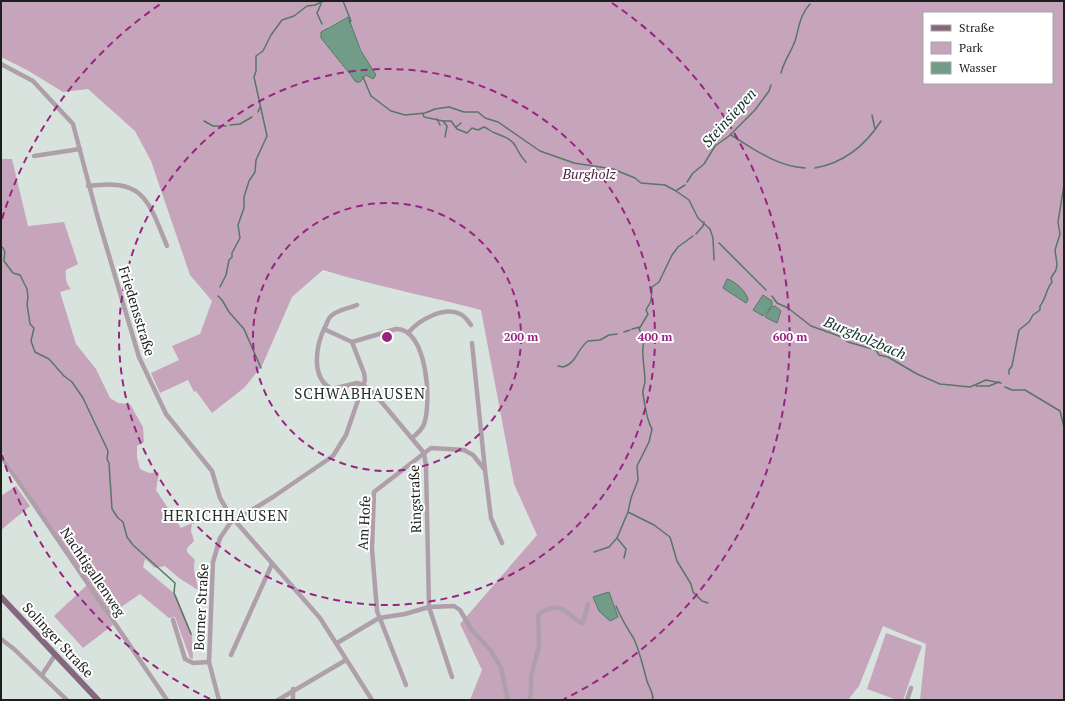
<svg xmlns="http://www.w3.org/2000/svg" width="1065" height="701" viewBox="0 0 1065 701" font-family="'PT Serif',serif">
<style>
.green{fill:#c6a4bb;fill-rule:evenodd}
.water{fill:#719c88;stroke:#577668}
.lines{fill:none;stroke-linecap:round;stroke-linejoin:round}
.stream{stroke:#577668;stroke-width:1.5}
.minor{stroke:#af9faa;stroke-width:4.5}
.major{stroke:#85687d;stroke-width:6}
.ring{fill:none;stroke:#982481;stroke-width:2;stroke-dasharray:7 5}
.labels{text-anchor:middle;stroke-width:4;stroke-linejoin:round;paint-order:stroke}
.park-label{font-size:14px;font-style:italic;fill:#481a3d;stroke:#fff}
.street-label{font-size:14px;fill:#1b1f1d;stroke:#fff}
.water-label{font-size:15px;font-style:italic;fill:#0b3224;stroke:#fff}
.neighbourhood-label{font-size:15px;letter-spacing:1px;fill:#262f2b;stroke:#fff}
.centre{fill:#982481;stroke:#fff;stroke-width:2}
.ring-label{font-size:12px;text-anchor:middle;font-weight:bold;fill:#982481;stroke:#fff;stroke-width:4;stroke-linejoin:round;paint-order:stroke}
</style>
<rect width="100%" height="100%" fill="#d8e3de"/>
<g class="green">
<path d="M 1,1 L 1064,1 L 1064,700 L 920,700 L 926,644 L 883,626 L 859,686 L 848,700 L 470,700 L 482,670 L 460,624 L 537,535 L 514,484 L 481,310 C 428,296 375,286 323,270 L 292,297 L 262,366 L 244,388 L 212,413 L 196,391 L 194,392 L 188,380 L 160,393 L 151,373 L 179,360 L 172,346 L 200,334 L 212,301 L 190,275 L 151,161 L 135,131 L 88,89 L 63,92 L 27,70 L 1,57 ZM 924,13 L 1052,13 L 1052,83 L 924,83 ZM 347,17 L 366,61 L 367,75 L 351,77 L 321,38 L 328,27 ZM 763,295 L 772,307 L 763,316 L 753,310 ZM 609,592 L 618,617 L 610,621 L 593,597 Z"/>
<path d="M 1,159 L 12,159 L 28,226 L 64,222 L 78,264 L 66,270 C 65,277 66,284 71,289 L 60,292 L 76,344 L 96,369 L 110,398 L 118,403 L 130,404 L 143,427 L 144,442 L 137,446 L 137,457 L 140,469 L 149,473 L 159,472 L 156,490 L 181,528 L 192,523 L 191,531 L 194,541 L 187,548 L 187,552 L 195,560 C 192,571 197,579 198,590 L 179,578 L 165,566 L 155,568 L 145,559 L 143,567 L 176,595 L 192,634 L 193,659 L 190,658 L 175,617 L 169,618 L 140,594 L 111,614 L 47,522 L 1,451 Z"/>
<path d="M 16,486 L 30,506 L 1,530 L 1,496 Z"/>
<path d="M 87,585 L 113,625 L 83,648 L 54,616 Z"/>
<path d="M 886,633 L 922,646 L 903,700 L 897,700 L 867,689 Z"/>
</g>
<g class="water">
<path d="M 348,17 L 361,51 L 376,75 L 373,79 L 366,75 L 360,82 L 356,82 L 321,38 L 321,32 Z"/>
<path d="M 727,279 C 735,281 747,292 748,300 L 746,303 L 723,288 Z"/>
<path d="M 763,295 L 772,301 L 772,307 L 775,306 L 781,311 L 777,323 L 765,317 L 771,307 L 763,316 L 753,310 Z"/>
<path d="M 609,592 L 618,617 L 610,621 L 599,611 L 593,597 Z"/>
</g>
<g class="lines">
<g class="stream">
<path d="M 343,1 L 351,21 L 349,22"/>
<path d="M 321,4 L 317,13 L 322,24"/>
<path d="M 781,73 C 784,61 791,52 795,41 C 799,28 800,14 810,4"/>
<path d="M 363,77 L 371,96 L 391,111 L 405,115 L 425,113 L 435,109 L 449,107 L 464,112 L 478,112 L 485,118 L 498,122 L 540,151 L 574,163 L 613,169 L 635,178 L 641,183 L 665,185 L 676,191 L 689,200 L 698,218 L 710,229 L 713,238 L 714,260"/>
<path d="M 258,112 L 260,107"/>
<path d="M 423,114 L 424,117 L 443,121 L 451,121 L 457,129 L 467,133 L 472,128 L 478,130 L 484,127 C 488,128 491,132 495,133 C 503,136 512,139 516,147 C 519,153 521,157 526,162"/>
<path d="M 872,115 L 875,129"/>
<path d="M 437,119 L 440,125"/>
<path d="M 204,121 L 213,126 L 226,126"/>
<path d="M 443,121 L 447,126 L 445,137"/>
<path d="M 230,125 L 240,124 L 252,117"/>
<path d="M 456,127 L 461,123"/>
<path d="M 731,135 C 754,149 776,166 805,168"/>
<path d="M 815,168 C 843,163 865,146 881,121"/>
<path d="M 1064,172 L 1064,183"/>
<path d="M 687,182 L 693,173 L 704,164 L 715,146 L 729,136 L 755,110 L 769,91 L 771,85"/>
<path d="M 677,190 L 685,185"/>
<path d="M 696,234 L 703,226 L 704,222"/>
<path d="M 719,243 L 766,290"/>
<path d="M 1,246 C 7,251 4,255 4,261 L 13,273 L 20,275 L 27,289 L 28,298 L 27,304 L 30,324 L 34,328 L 31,341 L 35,352 L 49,359 L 64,376 L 72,382 L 83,398 L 108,451 L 107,459 L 109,463 L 112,509 L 118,518 L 123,522 L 127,537 L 133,545 L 175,583 L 174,593 L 191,634"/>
<path d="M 220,287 L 226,275 L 229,260 L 232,257 L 232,253 L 240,238 L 238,225 L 244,208 L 244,197 L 249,181 L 255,172 L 256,160 L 267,136 L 254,77 L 256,71 L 256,56 L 263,51 L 271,35 L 282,20 L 294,16 L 307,6 L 315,5 L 324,1"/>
<path d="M 218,296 L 222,300 L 229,312 L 244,329 L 261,368"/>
<path d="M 772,296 L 777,303 L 788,308 L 811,326 L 839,336 L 848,342 L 876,350 L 879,355 L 888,357 L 917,374 L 940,384 L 970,387 L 986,380 L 1001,383"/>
<path d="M 632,329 L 640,327"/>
<path d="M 624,332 L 630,330"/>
<path d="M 558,366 L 563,367 C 576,364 577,349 588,341 L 600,340 L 609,335 L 617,334"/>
<path d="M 1009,374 L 1009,370 L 1012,366 L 1019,330 L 1029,322 L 1033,315 L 1040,310 L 1040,306 C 1046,299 1046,289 1052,282 L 1051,278 L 1056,270 L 1057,264 L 1055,250 L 1060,234 L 1058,222 L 1064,185"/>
<path d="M 976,386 L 989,386 L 999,382"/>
<path d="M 1005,387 L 1012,390 L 1025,390 L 1060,411 L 1064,427"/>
<path d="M 628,512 L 654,525 L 670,537 L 677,561 L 691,584 L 693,592 L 702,601 L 708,603"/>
<path d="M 594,552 L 609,547 L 617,538"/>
<path d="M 624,558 L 626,549 L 617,538 L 628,512 L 631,498 L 638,480 L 637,466 L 649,442 L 652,429 C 646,419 645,405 643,394 C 642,390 645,385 645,381 C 645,368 640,350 645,339 L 639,329 L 648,314 L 646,310 L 651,301 L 652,287 L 659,282 L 672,255 L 678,247 L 693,236"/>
<path d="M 616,606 C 621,618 627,628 634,639 C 640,652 643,667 647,681 C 649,688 653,691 653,700"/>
</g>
<g class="minor">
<path d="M 1,64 L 33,81 L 73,124 L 97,215 L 139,357 L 166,414 L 212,471 L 220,498 L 230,515 L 320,618 L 372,700"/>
<path d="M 34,156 L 80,149"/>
<path d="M 88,186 C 144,178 148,200 167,246"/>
<path d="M 357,305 C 350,308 337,310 331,316 C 328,318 327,324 325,327 C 316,345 310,378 332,389 L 357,383 L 363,385 L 374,393 L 424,453 L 426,466 L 429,607 L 452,677"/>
<path d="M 324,329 L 352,342"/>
<path d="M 409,332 C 419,320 444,306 460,314 C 465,316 468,321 471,325"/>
<path d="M 352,342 L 396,329 C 427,328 432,402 424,424 C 422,430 417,434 412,438"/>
<path d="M 472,343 L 485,470"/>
<path d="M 1,456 L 167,700"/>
<path d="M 234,521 L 273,497 L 333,456 L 346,435 L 365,380 L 364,373 L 352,342"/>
<path d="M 173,620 L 185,659 L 193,663 L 209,662"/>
<path d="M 1,639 L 14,649 L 67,700"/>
<path d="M 337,643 L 379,618 L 405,614 L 429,607 L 454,606 L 460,610 L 471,629 L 491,651 L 501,668 L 508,700"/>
<path d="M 231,655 L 272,564"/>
<path d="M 42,675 L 55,655"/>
<path d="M 406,685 L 377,611 L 372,549 L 374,492 L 431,448 L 464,450 L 473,455 L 485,470 L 491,518 L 502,543"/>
<path d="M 219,700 L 209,662 L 213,562 L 220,538 L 233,519"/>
<path d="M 278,700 L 346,660"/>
<path d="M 293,700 L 293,689"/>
<path d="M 529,700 L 531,694 L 531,677 L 539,646 L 538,615 C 541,612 544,611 549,609 C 565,603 569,619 583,623 L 588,604"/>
<path d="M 907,700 L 911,688"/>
</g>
<path class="major" d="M 1,597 L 98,700"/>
</g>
<g class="ring">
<circle cx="387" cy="337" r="134"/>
<circle cx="387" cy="337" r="268"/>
<path d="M210 699A403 403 0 0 1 2 455M2 219A403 403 0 0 1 162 3M612 3A403 403 0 0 1 564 699"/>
</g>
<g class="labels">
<g class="park-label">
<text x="589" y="179">Burgholz</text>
</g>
<g class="street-label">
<text transform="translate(137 311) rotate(73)" y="5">Friedensstraße</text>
<text transform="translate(415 499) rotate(-92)" y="5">Ringstraße</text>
<text transform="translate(364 523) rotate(-87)" y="5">Am Hofe</text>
<text transform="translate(93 572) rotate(56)" y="5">Nachtigallenweg</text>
<text transform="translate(201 607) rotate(-87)" y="5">Borner Straße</text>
<text transform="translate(58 640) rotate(47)" y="5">Solinger Straße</text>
</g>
<g class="water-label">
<text transform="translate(729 118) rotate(-48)" y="5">Steinsiepen</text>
<text transform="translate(865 338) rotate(23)" y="5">Burgholzbach</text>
</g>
<g class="neighbourhood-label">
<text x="360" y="399">SCHWABHAUSEN</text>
<text x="226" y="521">HERICHHAUSEN</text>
</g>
</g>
<circle cx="387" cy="337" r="6" class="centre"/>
<g class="ring-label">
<text x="521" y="341">200 m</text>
<text x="655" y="341">400 m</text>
<text x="790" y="341">600 m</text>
</g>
<rect width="1065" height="701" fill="none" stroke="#1b1f1d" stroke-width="4"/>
<rect x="923" y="12" width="130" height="72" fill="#ffffff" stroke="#a4a5a5"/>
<rect x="931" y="25" width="20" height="6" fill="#85687d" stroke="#a4a5a5"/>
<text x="959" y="32" font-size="12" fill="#1b1f1d">Straße</text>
<rect x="931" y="42" width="20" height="12" fill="#c6a4bb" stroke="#a4a5a5"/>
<text x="959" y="52" font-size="12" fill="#1b1f1d">Park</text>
<rect x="931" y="62" width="20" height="12" fill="#719c88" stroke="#a4a5a5"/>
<text x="959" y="72" font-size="12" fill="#1b1f1d">Wasser</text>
</svg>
